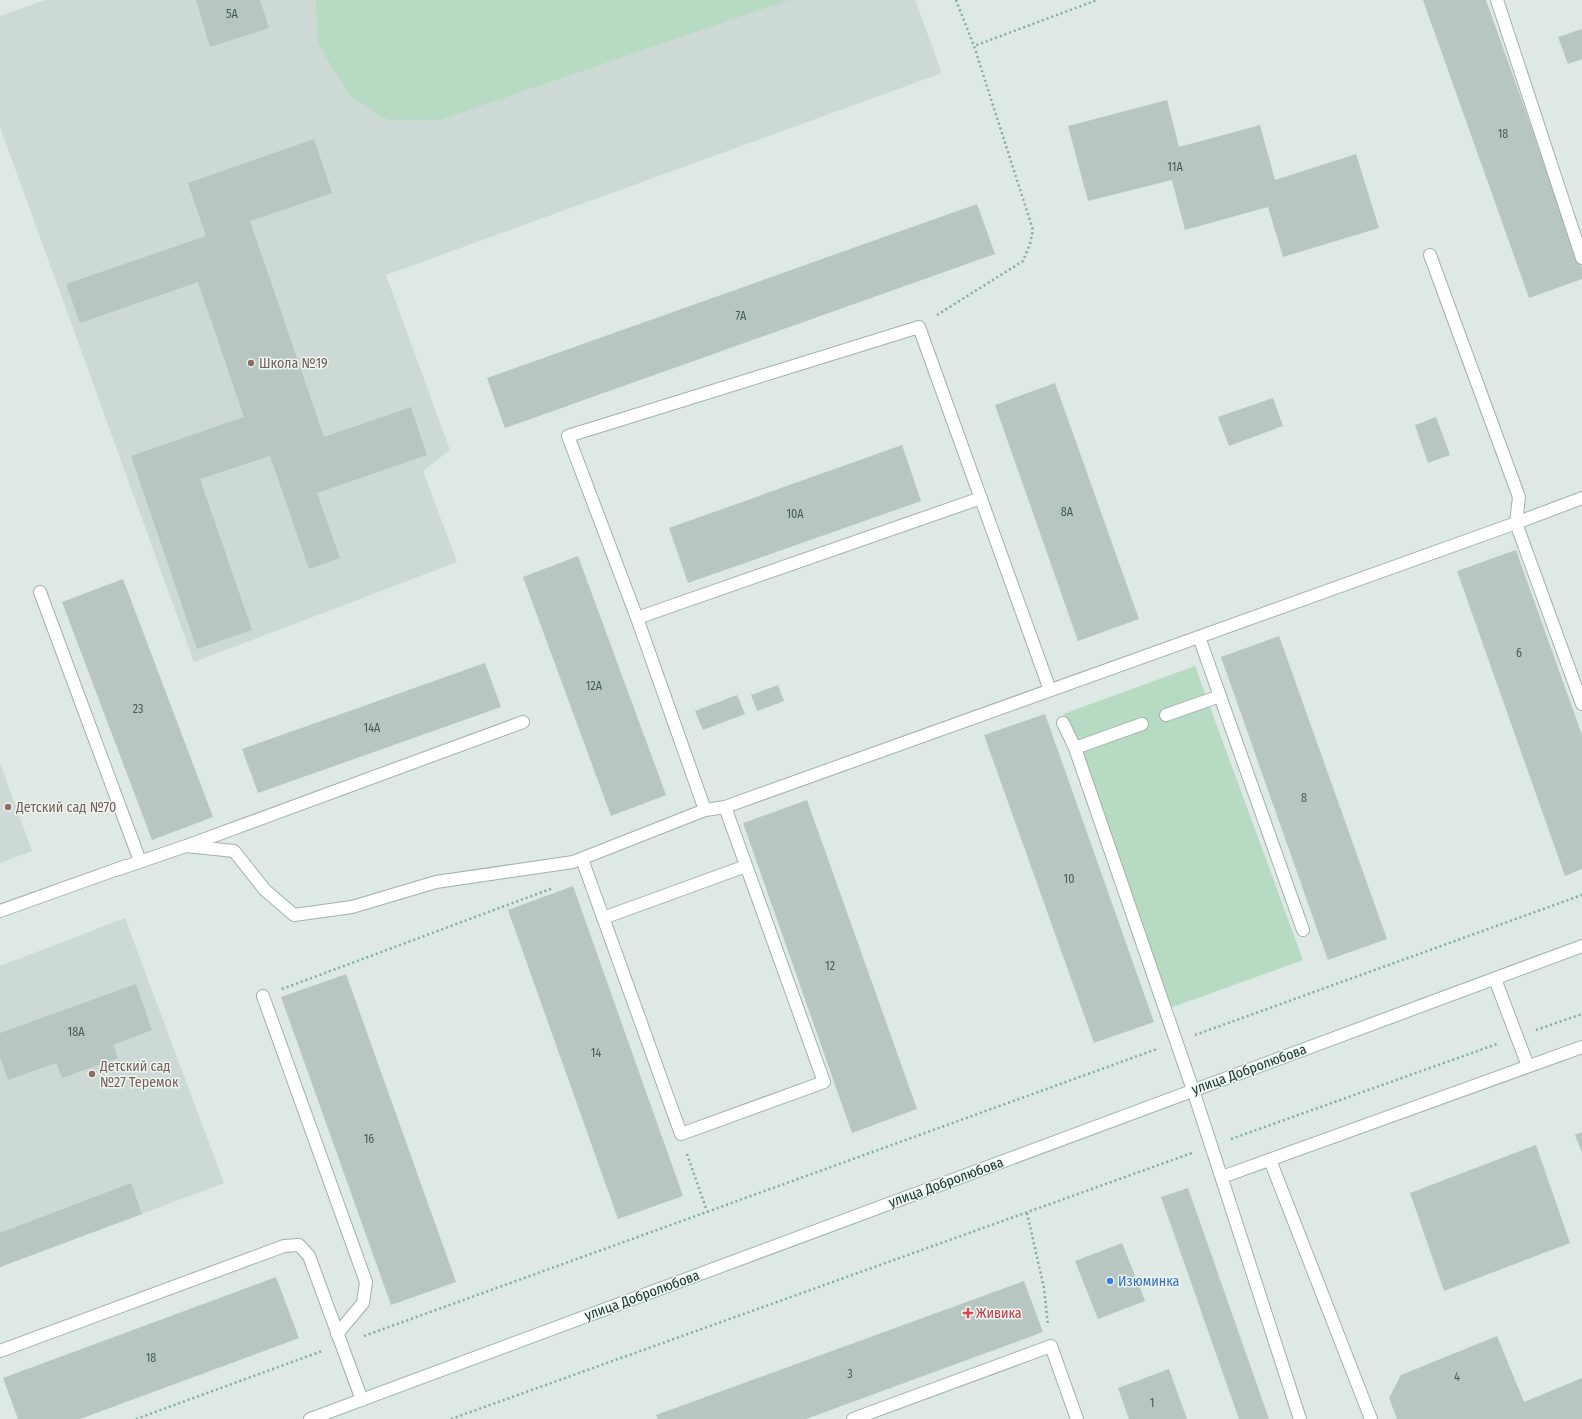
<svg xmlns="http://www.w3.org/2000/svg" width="1582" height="1419" viewBox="0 0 1582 1419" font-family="'Fira Sans Condensed',sans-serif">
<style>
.built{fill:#ccd9d4}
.green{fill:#b7dac3}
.building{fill:#b7c6c1}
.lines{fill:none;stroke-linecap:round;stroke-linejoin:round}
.lane-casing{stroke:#a1b0ac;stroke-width:14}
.street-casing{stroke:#a1b0ac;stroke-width:14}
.secondary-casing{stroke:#9eb4ad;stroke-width:14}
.path{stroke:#80aba1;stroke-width:2.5;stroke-dasharray:2 3;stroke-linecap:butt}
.lane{stroke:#fff;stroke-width:12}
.street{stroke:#fff;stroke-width:12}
.secondary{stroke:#fff;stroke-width:12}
.education-dot{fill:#8d6e63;stroke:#eef6f3;stroke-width:1.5}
.shop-dot{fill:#3f7fe0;stroke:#eef6f3;stroke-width:1.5}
.health-dot{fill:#e0444e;stroke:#eef6f3;stroke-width:1.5}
.labels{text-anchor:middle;stroke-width:3;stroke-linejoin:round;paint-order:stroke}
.number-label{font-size:12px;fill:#465c56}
.education-label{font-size:14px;fill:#785e54;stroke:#eef6f3;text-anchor:start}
.street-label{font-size:14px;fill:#203833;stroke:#eef6f3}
.shop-label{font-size:14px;fill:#366cbe;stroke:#eef6f3;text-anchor:start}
.health-label{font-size:14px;fill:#be3a42;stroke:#eef6f3;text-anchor:start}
</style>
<rect width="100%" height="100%" fill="#dee9e5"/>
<g class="built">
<path d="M 45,0 L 915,0 L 942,73 L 386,275 L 450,450 L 423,471 L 457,562 L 194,662 L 0,127 L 0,16 Z"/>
<path d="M 0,763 L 32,851 L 0,863 Z"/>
<path d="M 125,918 L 224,1183 L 0,1267 L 0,966 Z"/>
</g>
<g class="green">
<path d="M 316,0 L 789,0 L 439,120 L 388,120 L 351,97 L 318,44 Z"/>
<path d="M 1195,666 L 1303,960 L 1170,1008 L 1063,714 Z"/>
</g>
<g class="building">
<path d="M 196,0 L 260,0 L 269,28 L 210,47 Z"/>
<path d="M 1423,0 L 1486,0 L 1582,269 L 1582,279 L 1529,298 Z"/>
<path d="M 1582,29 L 1582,59 L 1568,64 L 1558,37 Z"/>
<path d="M 1167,100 L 1179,147 L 1260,125 L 1275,180 L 1356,154 L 1379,228 L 1283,257 L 1268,207 L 1185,230 L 1172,180 L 1088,201 L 1068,126 Z"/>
<path d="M 314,139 L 332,193 L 250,221 L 324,437 L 411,407 L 427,455 L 317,493 L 340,558 L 309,569 L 270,456 L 200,479 L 252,630 L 197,649 L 131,456 L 244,417 L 198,282 L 80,323 L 66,284 L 206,236 L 188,183 Z"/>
<path d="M 977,204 L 995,254 L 505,428 L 487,378 Z"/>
<path d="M 1055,383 L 1139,619 L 1078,641 L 995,405 Z"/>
<path d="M 1273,398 L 1283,426 L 1229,446 L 1218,417 Z"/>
<path d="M 1436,417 L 1450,455 L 1428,463 L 1415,425 Z"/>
<path d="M 902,445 L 921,501 L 688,583 L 669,528 Z"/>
<path d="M 1516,550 L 1582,735 L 1582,869 L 1565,876 L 1457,571 Z"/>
<path d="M 578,556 L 666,795 L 611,816 L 523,577 Z"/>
<path d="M 123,579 L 213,817 L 152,840 L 62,602 Z"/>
<path d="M 1279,636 L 1387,939 L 1328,960 L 1221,657 Z"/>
<path d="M 485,663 L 501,707 L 258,793 L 242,749 Z"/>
<path d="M 778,685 L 784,701 L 757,711 L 751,695 Z"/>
<path d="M 737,695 L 745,714 L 703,730 L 695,711 Z"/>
<path d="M 1045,714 L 1154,1022 L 1094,1043 L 984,735 Z"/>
<path d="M 807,800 L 917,1109 L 852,1133 L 743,823 Z"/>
<path d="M 573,886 L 683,1196 L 618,1219 L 508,910 Z"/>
<path d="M 346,974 L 456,1282 L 391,1305 L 281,997 Z"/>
<path d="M 136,984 L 152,1030 L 113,1045 L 118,1058 L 62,1078 L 56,1063 L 8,1080 L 0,1057 L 0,1033 Z"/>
<path d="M 1582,1132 L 1582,1153 L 1575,1135 Z"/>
<path d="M 1536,1145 L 1570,1243 L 1444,1291 L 1410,1193 Z"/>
<path d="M 131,1183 L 142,1214 L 0,1267 L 0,1233 Z"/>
<path d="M 1188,1188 L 1269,1419 L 1239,1419 L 1161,1197 Z"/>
<path d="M 1122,1243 L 1145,1301 L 1098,1319 L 1075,1261 Z"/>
<path d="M 276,1277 L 299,1338 L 80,1419 L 18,1419 L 3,1378 Z"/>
<path d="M 1024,1281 L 1043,1332 L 806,1419 L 658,1419 L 656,1415 Z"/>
<path d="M 1497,1336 L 1524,1402 L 1582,1378 L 1582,1419 L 1397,1419 L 1389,1398 L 1401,1375 Z"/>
<path d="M 1169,1369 L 1187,1419 L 1129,1419 L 1118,1388 Z"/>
</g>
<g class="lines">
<defs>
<g id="lane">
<path d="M 1497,0 L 1582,258"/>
<path d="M 1582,498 L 1516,523 L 1582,704"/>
<path d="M 40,592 L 140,861"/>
<path d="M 637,618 L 981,498"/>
<path d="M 1199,637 L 1303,930"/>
<path d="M 1166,715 L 1220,696"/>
<path d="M 1063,723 L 1075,748 L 1193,1090 L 1300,1419"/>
<path d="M 1075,748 L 1142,724"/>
<path d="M 705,810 L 637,618 L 568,436 L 919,327 L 1050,690"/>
<path d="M 189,845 L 523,722"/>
<path d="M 582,859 L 681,1134 L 824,1082 L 725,807"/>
<path d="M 116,870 L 186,846 L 234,851 L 265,890 L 294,915 L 352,907 L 436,882 L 573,862 L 705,810 L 725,807 L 1516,523 L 1519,497 L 1430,255"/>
<path d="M 603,918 L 746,866"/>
<path d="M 1495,979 L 1528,1066"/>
<path d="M 263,996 L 366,1282 L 363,1303 L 337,1334"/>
<path d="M 1270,1160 L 1371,1419"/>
<path d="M 1222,1177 L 1582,1047"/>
<path d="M 0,1351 L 284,1246 L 299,1245 L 309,1256 L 362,1400"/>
<path d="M 853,1419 L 1051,1346 L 1077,1419"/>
</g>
<path id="street" d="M 0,911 L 126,866"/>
<path id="secondary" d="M 310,1419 L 1582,946"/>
</defs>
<use href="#lane" class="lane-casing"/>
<use href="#street" class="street-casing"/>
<use href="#secondary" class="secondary-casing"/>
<g class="path">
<path d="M 956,0 L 974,46"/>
<path d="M 937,315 L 1023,261 L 1030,244 L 1033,230 L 974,46 L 1097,0"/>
<path d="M 282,989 L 553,888"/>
<path d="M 1536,1030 L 1582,1014"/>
<path d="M 1195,1035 L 1582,895"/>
<path d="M 1231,1139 L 1497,1044"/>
<path d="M 687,1154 L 707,1211"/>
<path d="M 1027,1213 L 1044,1288 L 1048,1326"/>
<path d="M 364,1336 L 1157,1049"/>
<path d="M 136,1419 L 322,1351"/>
<path d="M 451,1419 L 1192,1153"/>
</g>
<use href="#lane" class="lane"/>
<use href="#street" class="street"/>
<use href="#secondary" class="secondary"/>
</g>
<g class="education-dot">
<circle cx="251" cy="363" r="4"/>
<circle cx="8" cy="807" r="4"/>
<circle cx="92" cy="1074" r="4"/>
</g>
<circle class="shop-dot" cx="1110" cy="1281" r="4"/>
<path class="health-dot" d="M966 1307h4v4h4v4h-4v4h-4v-4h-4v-4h4z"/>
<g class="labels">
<g class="number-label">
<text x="232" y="18">5А</text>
<text x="1503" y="138">18</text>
<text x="1175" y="171">11А</text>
<text x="741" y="320">7А</text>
<text x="1067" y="516">8А</text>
<text x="795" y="518">10А</text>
<text x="1519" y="657">6</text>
<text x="594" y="690">12А</text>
<text x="138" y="713">23</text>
<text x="372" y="732">14А</text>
<text x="1304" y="802">8</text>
<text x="1069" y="883">10</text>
<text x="830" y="970">12</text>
<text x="76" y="1036">18А</text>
<text x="596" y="1057">14</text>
<text x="369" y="1143">16</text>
<text x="151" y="1362">18</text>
<text x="850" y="1378">3</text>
<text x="1457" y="1381">4</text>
<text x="1152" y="1407">1</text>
</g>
<g class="education-label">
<text x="259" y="368">Школа №19</text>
<text x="16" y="812">Детский сад №70</text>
<text x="100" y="1071">Детский сад<tspan x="100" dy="16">№27 Теремок</tspan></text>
</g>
<g class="street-label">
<text transform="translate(1249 1069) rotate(-20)" y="5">улица Добролюбова</text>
<text transform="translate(946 1182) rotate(-20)" y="5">улица Добролюбова</text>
<text transform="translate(642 1295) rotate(-20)" y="5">улица Добролюбова</text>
</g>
<g class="shop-label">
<text x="1118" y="1286">Изюминка</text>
</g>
<g class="health-label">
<text x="976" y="1318">Живика</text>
</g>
</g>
</svg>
